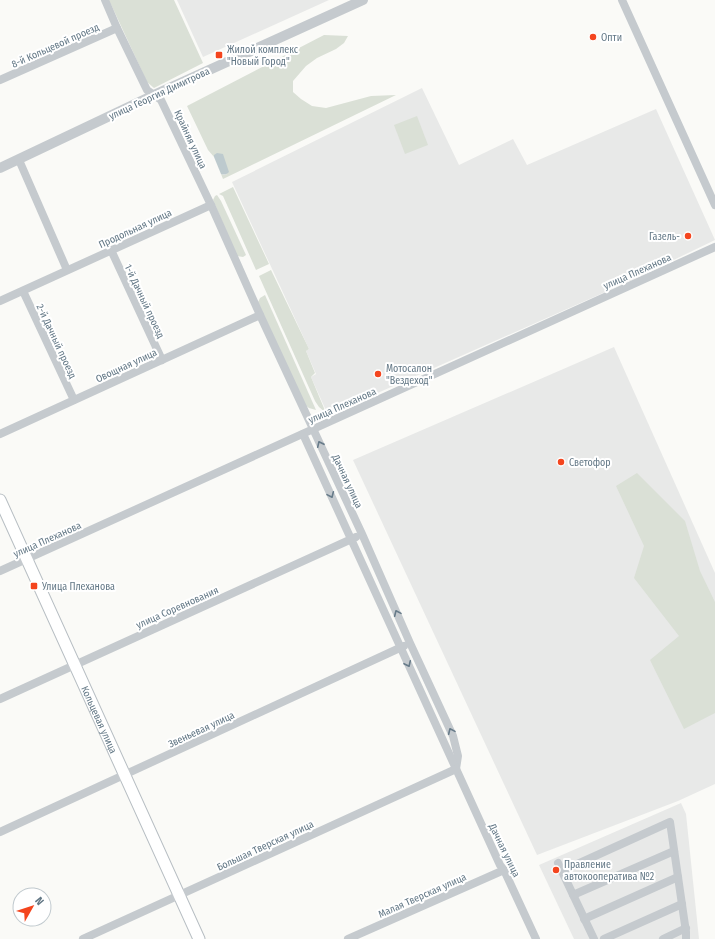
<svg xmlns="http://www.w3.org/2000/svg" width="715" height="939" viewBox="0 0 715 939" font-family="'Fira Sans Condensed',sans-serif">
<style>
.built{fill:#e8e9e8}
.green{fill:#dae0d6}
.water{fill:#bdcace}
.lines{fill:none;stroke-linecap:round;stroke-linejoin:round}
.secondary-casing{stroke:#b7bec3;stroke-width:13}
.minor{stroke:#c5cace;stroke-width:8}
.tertiary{stroke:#c5cace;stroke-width:10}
.secondary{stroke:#fff;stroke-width:11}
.oneway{stroke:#677b89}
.poi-dot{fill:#f4451e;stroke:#fff;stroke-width:1.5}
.labels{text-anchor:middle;stroke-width:4;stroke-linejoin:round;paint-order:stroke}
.poi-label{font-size:10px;fill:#627785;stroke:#fff;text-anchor:start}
.street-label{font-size:10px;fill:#627785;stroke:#fff}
</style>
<rect width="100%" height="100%" fill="#fafaf7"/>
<g class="built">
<path d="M 177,0 L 329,0 L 203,57 Z"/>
<path d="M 422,88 L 459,165 L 513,139 L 527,165 L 656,109 L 715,240 L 630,281 L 328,415 L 311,377 L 316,374 L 306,351 L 309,349 L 232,182 Z"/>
<path d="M 614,347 L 715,573 L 715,784 L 678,801 L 537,855 L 353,460 Z"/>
<path d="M 681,803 L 686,814 L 699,939 L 574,939 L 539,865 Z"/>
</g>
<g class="green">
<path d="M 109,0 L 174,0 L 203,63 L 154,88 L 147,82 Z"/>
<path d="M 324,35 L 348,36 L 344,43 L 336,49 L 317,58 L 306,66 L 293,81 L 293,92 L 301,99 L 312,106 L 326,108 L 371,96 L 396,95 L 223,179 L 221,174 L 224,175 L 227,174 L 214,155 L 214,157 L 208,150 L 187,106 Z"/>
<path d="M 417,116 L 428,145 L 405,154 L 394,125 Z"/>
<path d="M 233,187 L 269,264 L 256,270 L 223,196 L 219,194 Z"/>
<path d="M 217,195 L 221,201 L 246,255 L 243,257 L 237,256 L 213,200 L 215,196 Z"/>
<path d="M 271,270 L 309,349 L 306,351 L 315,373 L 311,377 L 326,413 L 319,407 L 315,401 L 259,276 Z"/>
<path d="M 265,295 L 316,410 L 309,408 L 305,405 L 258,302 L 260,298 Z"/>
<path d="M 637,473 L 685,521 L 700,571 L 715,602 L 715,713 L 684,729 L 650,660 L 679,636 L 634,578 L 644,546 L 616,486 Z"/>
</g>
<path class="water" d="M 217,153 L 223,154 L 229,172 C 226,175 224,175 221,174 L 214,157 L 214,155 Z"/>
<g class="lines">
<defs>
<g id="secondary">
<path id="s1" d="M 0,500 L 199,939"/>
</g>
</defs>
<use href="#secondary" class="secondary-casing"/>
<g class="minor">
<path d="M 105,0 L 117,28 L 147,90 L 161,100 L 211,205 L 260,315 L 362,534 L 410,643 L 453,736 L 458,756 L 456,769"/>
<path d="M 622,0 L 715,205"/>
<path d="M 0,80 L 117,28"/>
<path d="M 19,160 L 67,270"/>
<path d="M 111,250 L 162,360"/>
<path d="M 23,291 L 74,400"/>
<path d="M 0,301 L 211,205"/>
<path d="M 0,434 L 260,315"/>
<path d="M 303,434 L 500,865 L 504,870 L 536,939"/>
<path d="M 0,571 L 715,247"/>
<path d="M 0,699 L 356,537"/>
<path d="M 0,832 L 404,646"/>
<path d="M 558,863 L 594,939"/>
<path d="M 562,871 L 670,822 L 686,932 L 686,939"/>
<path d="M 573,895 L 674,851"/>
<path d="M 584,919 L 678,877"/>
<path d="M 83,939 L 456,769"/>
<path d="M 348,939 L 504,870"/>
<path d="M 604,939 L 682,904"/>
<path d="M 663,939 L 686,928"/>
</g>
<path class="tertiary" d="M 0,168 L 154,95 L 363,0"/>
<use href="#secondary" class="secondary"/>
</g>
<defs><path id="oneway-chevron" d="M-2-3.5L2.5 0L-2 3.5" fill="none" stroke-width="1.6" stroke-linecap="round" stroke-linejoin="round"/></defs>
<g class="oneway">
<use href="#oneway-chevron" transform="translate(320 444) rotate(-115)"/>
<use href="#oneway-chevron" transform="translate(331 495) rotate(66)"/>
<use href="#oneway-chevron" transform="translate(397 613) rotate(-114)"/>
<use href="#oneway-chevron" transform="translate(408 664) rotate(65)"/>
<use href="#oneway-chevron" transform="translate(451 731) rotate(-114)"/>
</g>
<g class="poi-dot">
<circle cx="593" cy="37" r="4"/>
<rect x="215" y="51" width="8" height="8" rx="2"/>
<circle cx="688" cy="236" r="4"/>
<circle cx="378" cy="374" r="4"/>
<circle cx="561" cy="462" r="4"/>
<rect x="30" y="582" width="8" height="8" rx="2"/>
<circle cx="556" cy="870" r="4"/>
</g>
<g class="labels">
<g class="poi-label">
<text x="601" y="41">Опти</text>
<text x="227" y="53">Жилой комплекс<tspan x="227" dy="12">"Новый Город"</tspan></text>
<text x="680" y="240" text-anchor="end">Газель-</text>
<text x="386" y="372">Мотосалон<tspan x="386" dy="12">"Вездеход"</tspan></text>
<text x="569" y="466">Светофор</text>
<text x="42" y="590">Улица Плеханова</text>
<text x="564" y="868">Правление<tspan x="564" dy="12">автокооператива №2</tspan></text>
</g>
<g class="street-label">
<text transform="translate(55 45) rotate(-24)" y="4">8-й Кольцевой проезд</text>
<text transform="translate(159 93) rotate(-25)" y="4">улица Георгия Димитрова</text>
<text transform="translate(191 139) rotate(65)" y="4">Крайняя улица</text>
<text transform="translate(135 228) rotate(-25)" y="4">Продольная улица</text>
<text transform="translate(637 271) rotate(-24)" y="4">улица Плеханова</text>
<text transform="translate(145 301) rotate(65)" y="4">1-й Дачный проезд</text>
<text transform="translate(57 341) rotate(65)" y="4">2-й Дачный проезд</text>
<text transform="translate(126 365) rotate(-25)" y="4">Овощная улица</text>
<text transform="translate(342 405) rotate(-24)" y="4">улица Плеханова</text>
<text transform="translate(348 481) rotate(65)" y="4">Дачная улица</text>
<text transform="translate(47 539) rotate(-24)" y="4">улица Плеханова</text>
<text transform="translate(177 607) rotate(-24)" y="4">улица Соревнования</text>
<text dy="4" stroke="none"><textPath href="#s1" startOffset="241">Кольцевая улица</textPath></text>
<text transform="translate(201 729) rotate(-25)" y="4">Звеньевая улица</text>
<text transform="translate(265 845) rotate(-25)" y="4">Большая Тверская улица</text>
<text transform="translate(505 850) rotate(64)" y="4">Дачная улица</text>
<text transform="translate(422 895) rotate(-24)" y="4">Малая Тверская улица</text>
</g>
</g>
<g transform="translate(32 907) rotate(51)"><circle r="19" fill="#ffffff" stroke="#c0c9ce"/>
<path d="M0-3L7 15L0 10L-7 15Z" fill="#f4451e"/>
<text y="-6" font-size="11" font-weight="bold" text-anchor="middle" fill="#627785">N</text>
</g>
</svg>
